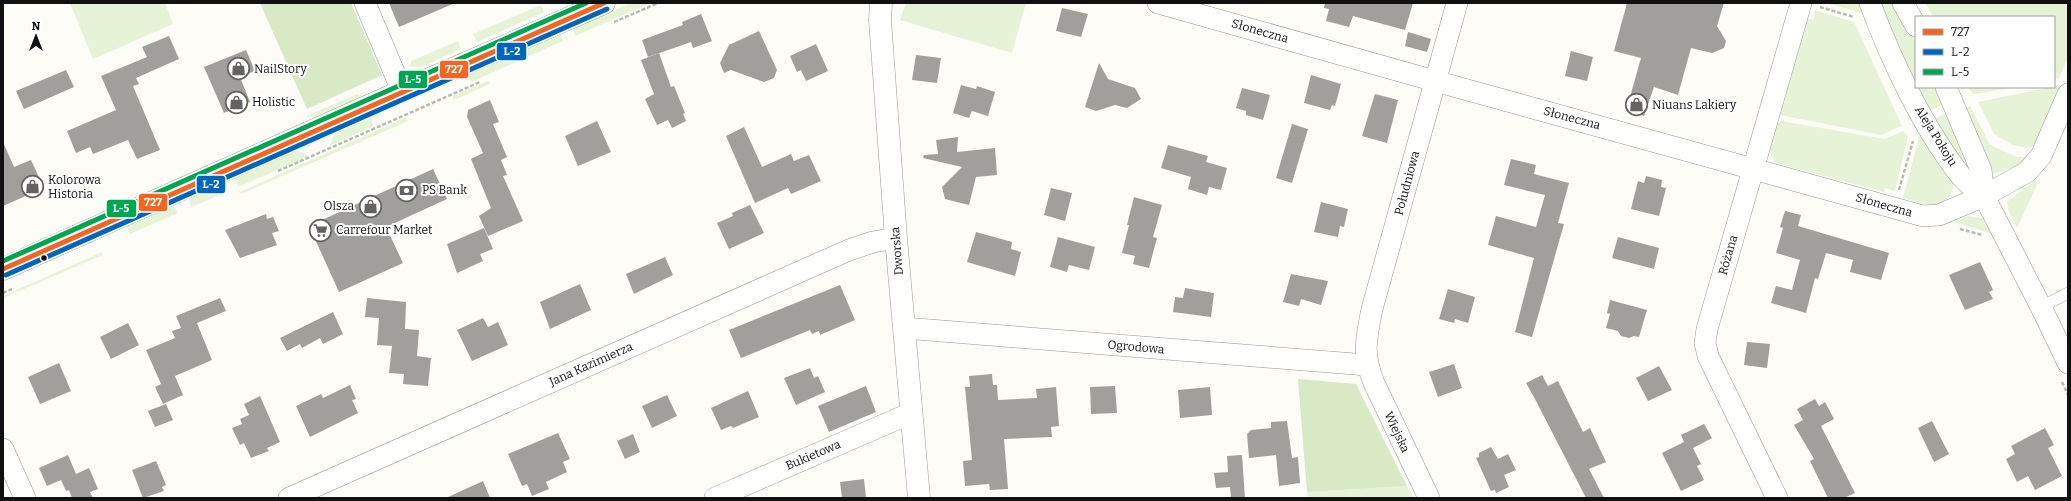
<svg xmlns="http://www.w3.org/2000/svg" width="2071" height="501" viewBox="0 0 2071 501" font-family="Bitter,serif">
<style>
.green{fill:#e7f3d7}
.forest{fill:#d8eac5}
.building{fill:#a19f9c}
.lines{fill:none;stroke-linecap:round;stroke-linejoin:round}
.service-casing{stroke:#979795;stroke-width:12}
.minor-casing{stroke:#979795;stroke-width:22}
.tertiary-casing{stroke:#979795;stroke-width:23}
.path{stroke:#b9b9b8;stroke-width:2.5;stroke-dasharray:4 2;stroke-linecap:butt}
.service{stroke:#fffffe;stroke-width:11}
.minor{stroke:#fffffe;stroke-width:21}
.tertiary{stroke:#fffffe;stroke-width:22}
.bus-1-casing{stroke:#fff;stroke-width:8}
.bus-2-casing{stroke:#fff;stroke-width:8}
.bus-3-casing{stroke:#fff;stroke-width:8}
.bus-1{stroke:#f26522;stroke-width:5}
.bus-2{stroke:#0065bd;stroke-width:5}
.bus-3{stroke:#00a651;stroke-width:5}
.bus-dot{fill:#111;stroke:#fff;stroke-width:1.5}
.labels{text-anchor:middle;stroke-width:4;stroke-linejoin:round;paint-order:stroke}
.street-label{font-size:12px;fill:#111;stroke:#fff}
.poi-label{font-size:12px;fill:#111;stroke:#fff;text-anchor:start}
.line-badge{stroke:#fff;stroke-width:1.5}
.badge-label{font-size:11px;text-anchor:middle;font-weight:bold;fill:#fff}
</style>
<rect width="100%" height="100%" fill="#fdfcf7"/>
<g class="green">
<path d="M 70,3 L 165,3 L 173,24 L 93,59 Z"/>
<path d="M 631,3 L 649,4 L 575,36 L 573,28 Z"/>
<path d="M 906,3 L 1026,3 L 1012,53 L 900,20 Z"/>
<path d="M 1827,3 L 1863,3 L 1867,15 Z"/>
<path d="M 1877,3 L 1894,3 L 1908,25 L 1916,41 L 1916,87 L 1937,87 L 1944,104 L 1928,111 L 1891,44 Z"/>
<path d="M 1926,3 L 2063,3 L 2068,5 L 2068,57 L 2059,78 L 2054,79 L 2054,17 L 1933,17 Z"/>
<path d="M 541,5 L 544,12 L 477,42 L 473,34 Z"/>
<path d="M 1815,10 L 1854,22 L 1902,126 L 1881,135 L 1780,115 L 1807,18 L 1813,20 Z"/>
<path d="M 560,34 L 563,41 L 471,82 L 468,75 Z"/>
<path d="M 458,41 L 461,49 L 421,67 L 408,66 L 411,64 L 411,61 Z"/>
<path d="M 488,81 L 490,84 L 454,100 L 452,96 Z"/>
<path d="M 2060,85 L 2038,145 L 2026,148 L 2013,145 L 1994,134 L 1978,102 Z"/>
<path d="M 1967,87 L 2019,87 L 1973,94 Z"/>
<path d="M 357,94 L 361,97 L 314,118 L 306,116 Z"/>
<path d="M 1970,106 L 1990,145 L 2017,157 L 2028,157 L 2017,166 L 1992,174 L 1965,108 Z"/>
<path d="M 1950,111 L 1973,177 L 1932,120 Z"/>
<path d="M 371,117 L 373,126 L 330,146 L 335,133 Z"/>
<path d="M 406,117 L 408,121 L 241,194 L 240,192 Z"/>
<path d="M 1781,121 L 1885,139 L 1903,131 L 1907,135 L 1907,141 L 1895,191 L 1885,188 L 1884,192 L 1775,163 L 1769,151 L 1776,125 Z"/>
<path d="M 1921,130 C 1931,144 1944,159 1951,174 C 1954,180 1954,185 1952,191 C 1944,214 1919,203 1903,198 Z"/>
<path d="M 296,150 L 309,156 L 238,187 L 235,178 Z"/>
<path d="M 2034,181 L 2038,183 L 2017,228 L 2009,212 L 2007,202 Z"/>
<path d="M 221,184 L 225,193 L 191,207 L 189,198 Z"/>
<path d="M 173,205 L 178,213 L 130,234 L 127,226 Z"/>
<path d="M 1966,216 L 1981,218 L 1993,234 L 1954,222 Z"/>
<path d="M 102,252 L 103,255 L 3,298 L 3,296 Z"/>
<path d="M 1407,486 L 1414,498 L 1308,498 L 1307,492 Z"/>
</g>
<g class="forest">
<path d="M 260,3 L 351,3 L 382,75 L 307,109 Z"/>
<path d="M 1298,379 L 1356,384 L 1407,486 L 1307,492 Z"/>
</g>
<g class="building">
<path d="M 389,3 L 455,3 L 399,27 Z"/>
<path d="M 1325,3 L 1413,3 L 1405,30 L 1353,16 L 1349,27 L 1326,21 L 1329,9 L 1324,8 Z"/>
<path d="M 1627,3 L 1724,3 L 1717,26 L 1726,41 L 1724,48 L 1712,53 L 1691,48 L 1678,95 L 1654,87 L 1644,116 L 1626,111 L 1641,58 L 1614,51 Z"/>
<path d="M 1062,8 L 1088,14 L 1081,37 L 1056,31 Z"/>
<path d="M 701,14 L 712,41 L 693,48 L 691,42 L 648,57 L 642,40 L 683,25 L 682,22 Z"/>
<path d="M 759,31 L 777,70 L 774,78 L 764,82 L 731,70 L 724,73 L 720,63 L 729,45 Z"/>
<path d="M 1408,32 L 1431,39 L 1427,52 L 1405,46 Z"/>
<path d="M 169,36 L 179,59 L 136,78 L 139,84 L 133,86 L 160,150 L 137,159 L 128,140 L 93,154 L 90,147 L 76,153 L 67,131 L 116,110 L 101,76 L 147,57 L 142,47 Z"/>
<path d="M 816,44 L 828,71 L 806,81 L 801,70 L 797,72 L 790,56 Z"/>
<path d="M 246,50 L 255,71 L 240,77 L 250,102 L 224,113 L 204,67 Z"/>
<path d="M 1571,51 L 1593,57 L 1587,81 L 1565,76 Z"/>
<path d="M 659,53 L 671,87 L 674,86 L 685,113 L 683,114 L 686,121 L 672,128 L 668,120 L 657,125 L 645,99 L 654,94 L 641,60 Z"/>
<path d="M 916,55 L 941,58 L 937,83 L 912,80 Z"/>
<path d="M 1099,63 L 1108,79 L 1135,88 L 1141,99 L 1127,108 L 1115,105 L 1096,111 L 1085,107 Z"/>
<path d="M 66,70 L 74,87 L 24,109 L 16,91 Z"/>
<path d="M 1311,75 L 1341,84 L 1335,106 L 1332,105 L 1330,110 L 1304,103 Z"/>
<path d="M 961,85 L 976,89 L 977,86 L 995,92 L 988,116 L 972,111 L 969,118 L 953,113 Z"/>
<path d="M 1242,88 L 1270,95 L 1263,120 L 1246,115 L 1246,111 L 1236,108 Z"/>
<path d="M 1375,94 L 1398,100 L 1387,143 L 1362,136 Z"/>
<path d="M 490,100 L 499,122 L 493,124 L 507,157 L 501,160 L 507,175 L 503,176 L 523,221 L 488,236 L 479,216 L 491,208 L 471,159 L 483,153 L 467,117 L 468,110 Z"/>
<path d="M 597,121 L 611,152 L 578,166 L 565,136 Z"/>
<path d="M 1292,124 L 1308,129 L 1292,183 L 1276,178 Z"/>
<path d="M 744,127 L 762,167 L 791,154 L 794,161 L 809,155 L 821,181 L 791,194 L 788,188 L 755,203 L 726,136 Z"/>
<path d="M 958,137 L 957,152 L 995,148 L 997,175 L 976,177 L 969,205 L 945,199 L 942,187 L 962,167 L 923,158 L 924,155 L 938,154 L 936,140 Z"/>
<path d="M 3,142 L 14,167 L 31,160 L 44,188 L 3,206 Z"/>
<path d="M 1168,145 L 1208,156 L 1206,162 L 1227,168 L 1221,190 L 1209,187 L 1207,195 L 1188,189 L 1191,177 L 1161,168 Z"/>
<path d="M 1511,159 L 1536,165 L 1534,174 L 1569,183 L 1558,223 L 1564,224 L 1532,337 L 1515,332 L 1534,258 L 1488,245 L 1496,216 L 1536,227 L 1545,195 L 1504,185 Z"/>
<path d="M 433,169 L 447,199 L 386,227 L 403,263 L 339,292 L 309,226 Z"/>
<path d="M 1646,176 L 1662,180 L 1661,187 L 1666,188 L 1659,216 L 1631,209 L 1638,181 L 1644,183 Z"/>
<path d="M 1051,188 L 1072,193 L 1065,221 L 1044,215 Z"/>
<path d="M 1134,197 L 1162,205 L 1153,237 L 1157,238 L 1149,268 L 1133,264 L 1135,256 L 1122,253 L 1129,225 L 1127,225 Z"/>
<path d="M 1321,202 L 1348,209 L 1344,227 L 1340,226 L 1338,237 L 1314,232 Z"/>
<path d="M 750,205 L 764,233 L 729,249 L 717,223 L 733,216 L 732,213 Z"/>
<path d="M 1785,211 L 1801,215 L 1798,226 L 1889,253 L 1881,280 L 1850,272 L 1853,260 L 1826,253 L 1818,279 L 1815,278 L 1806,313 L 1771,303 L 1776,286 L 1792,290 L 1800,260 L 1776,253 L 1783,228 L 1780,227 Z"/>
<path d="M 266,214 L 267,219 L 273,217 L 279,231 L 272,233 L 277,245 L 240,258 L 225,230 Z"/>
<path d="M 484,228 L 493,249 L 480,254 L 483,261 L 457,273 L 447,244 Z"/>
<path d="M 976,232 L 1012,242 L 1011,249 L 1021,252 L 1015,276 L 967,262 Z"/>
<path d="M 1058,237 L 1095,247 L 1089,270 L 1069,265 L 1067,272 L 1050,267 Z"/>
<path d="M 1618,237 L 1659,248 L 1654,269 L 1612,258 Z"/>
<path d="M 665,257 L 673,275 L 634,294 L 626,274 Z"/>
<path d="M 1980,262 L 1993,290 L 1989,292 L 1993,299 L 1965,310 L 1949,275 Z"/>
<path d="M 1291,274 L 1328,281 L 1321,305 L 1301,299 L 1299,306 L 1283,302 Z"/>
<path d="M 580,284 L 591,310 L 550,329 L 540,302 Z"/>
<path d="M 840,285 L 855,320 L 820,335 L 819,331 L 812,334 L 810,330 L 741,358 L 729,330 Z"/>
<path d="M 1185,288 L 1214,293 L 1211,317 L 1173,312 L 1175,297 L 1183,298 Z"/>
<path d="M 1448,289 L 1475,297 L 1468,323 L 1455,319 L 1454,323 L 1439,319 Z"/>
<path d="M 220,298 L 226,311 L 197,323 L 212,360 L 175,376 L 183,395 L 163,404 L 155,387 L 161,384 L 146,350 L 175,338 L 172,331 L 181,328 L 176,316 Z"/>
<path d="M 367,298 L 406,302 L 405,329 L 419,330 L 417,356 L 431,358 L 428,386 L 403,384 L 404,374 L 389,373 L 392,346 L 377,345 L 379,318 L 365,317 Z"/>
<path d="M 1610,300 L 1647,310 L 1639,337 L 1634,336 L 1629,338 L 1621,336 L 1618,331 L 1606,328 L 1610,314 L 1607,313 Z"/>
<path d="M 333,312 L 343,334 L 323,344 L 320,338 L 302,348 L 300,344 L 287,351 L 280,338 Z"/>
<path d="M 483,318 L 488,327 L 498,322 L 508,345 L 472,361 L 457,330 Z"/>
<path d="M 128,323 L 139,345 L 111,359 L 100,337 Z"/>
<path d="M 1747,342 L 1770,344 L 1767,368 L 1744,365 Z"/>
<path d="M 59,363 L 71,391 L 40,404 L 28,377 Z"/>
<path d="M 1454,364 L 1462,388 L 1438,397 L 1429,372 Z"/>
<path d="M 1659,366 L 1672,390 L 1648,401 L 1636,378 Z"/>
<path d="M 810,368 L 814,378 L 818,376 L 825,392 L 796,405 L 784,378 Z"/>
<path d="M 992,374 L 993,385 L 997,385 L 998,400 L 1037,398 L 1036,389 L 1056,387 L 1059,426 L 1051,427 L 1052,437 L 1004,439 L 1008,489 L 990,490 L 989,484 L 965,486 L 963,461 L 972,460 L 965,387 L 970,387 L 969,376 Z"/>
<path d="M 1542,375 L 1548,386 L 1558,381 L 1583,432 L 1590,428 L 1606,462 L 1589,469 L 1604,498 L 1586,498 L 1535,399 L 1526,383 Z"/>
<path d="M 350,385 L 356,399 L 352,400 L 358,413 L 310,437 L 296,406 L 321,394 L 323,398 Z"/>
<path d="M 866,386 L 876,412 L 829,432 L 818,406 Z"/>
<path d="M 1115,386 L 1117,413 L 1091,414 L 1090,387 Z"/>
<path d="M 1210,387 L 1212,415 L 1180,418 L 1178,390 Z"/>
<path d="M 748,391 L 759,417 L 733,428 L 731,426 L 721,430 L 711,408 Z"/>
<path d="M 667,395 L 677,416 L 652,428 L 642,406 Z"/>
<path d="M 260,396 L 280,442 L 267,448 L 269,451 L 251,458 L 244,443 L 240,445 L 232,428 L 242,424 L 240,419 L 249,415 L 244,404 Z"/>
<path d="M 1815,399 L 1819,406 L 1825,402 L 1834,419 L 1821,426 L 1855,493 L 1844,498 L 1828,498 L 1810,461 L 1814,459 L 1794,425 L 1803,420 L 1797,409 Z"/>
<path d="M 166,404 L 173,420 L 155,427 L 148,411 Z"/>
<path d="M 1287,421 L 1292,458 L 1298,457 L 1300,483 L 1279,486 L 1276,455 L 1249,458 L 1247,434 L 1251,430 L 1271,428 L 1271,422 Z"/>
<path d="M 1932,421 L 1949,454 L 1934,462 L 1918,428 Z"/>
<path d="M 1704,424 L 1712,438 L 1693,448 L 1701,464 L 1697,466 L 1704,480 L 1681,491 L 1662,453 L 1684,442 L 1681,435 Z"/>
<path d="M 2045,428 L 2054,445 L 2048,448 L 2062,476 L 2035,490 L 2028,476 L 2017,482 L 2006,459 L 2015,454 L 2011,446 Z"/>
<path d="M 558,433 L 570,459 L 563,462 L 567,472 L 546,482 L 549,489 L 532,496 L 527,484 L 522,486 L 508,454 Z"/>
<path d="M 633,434 L 640,452 L 625,459 L 617,441 Z"/>
<path d="M 1491,447 L 1498,459 L 1508,454 L 1516,470 L 1504,475 L 1509,487 L 1496,493 L 1495,490 L 1491,491 L 1476,458 L 1479,457 L 1479,453 Z"/>
<path d="M 68,455 L 76,474 L 89,468 L 98,489 L 90,492 L 93,498 L 72,498 L 69,490 L 66,491 L 61,480 L 47,486 L 39,468 Z"/>
<path d="M 1242,455 L 1245,498 L 1231,498 L 1230,487 L 1216,488 L 1214,473 L 1228,472 L 1227,456 Z"/>
<path d="M 156,461 L 166,485 L 162,487 L 164,491 L 143,498 L 132,470 Z"/>
<path d="M 864,479 L 866,498 L 842,498 L 840,482 Z"/>
<path d="M 483,481 L 490,498 L 446,498 Z"/>
</g>
<g class="lines">
<defs>
<path id="service" d="M 2041,307 L 2068,293"/>
<g id="minor">
<path d="M 365,3 L 402,91"/>
<path d="M 1158,3 L 1435,81 L 1923,216 L 1939,215 L 1984,196 L 2027,172 L 2041,156 L 2068,94"/>
<path d="M 1870,3 C 1891,60 1923,128 1961,176 C 1967,184 1977,190 1984,196"/>
<path d="M 1903,3 L 1916,26"/>
<path d="M 1946,87 L 1981,170 L 1984,196 L 2041,307 L 2068,363"/>
<path d="M 904,328 L 1367,365"/>
<path d="M 3,449 L 25,498"/>
<path d="M 289,498 L 849,250 L 873,242 L 896,238"/>
<path d="M 715,498 L 911,413"/>
<path d="M 1429,498 L 1374,383 C 1362,353 1366,340 1372,309 L 1457,3"/>
<path d="M 1777,498 L 1708,356 L 1705,343 L 1707,329 L 1801,3"/>
</g>
<g id="tertiary">
<path d="M 881,3 L 880,20 L 896,238 L 919,498"/>
<path d="M 3,269 L 402,91 L 604,3"/>
</g>
</defs>
<use href="#service" class="service-casing"/>
<use href="#minor" class="minor-casing"/>
<use href="#tertiary" class="tertiary-casing"/>
<g class="path">
<path d="M 1820,7 L 1854,17"/>
<path d="M 614,22 L 658,3"/>
<path d="M 278,171 L 480,82"/>
<path d="M 1899,190 L 1913,141"/>
<path d="M 1960,229 L 1982,235"/>
<path d="M 3,293 L 12,289"/>
<path d="M 2062,382 L 2068,395"/>
</g>
<use href="#service" class="service"/>
<use href="#minor" class="minor"/>
<use href="#tertiary" class="tertiary"/>
<defs>
<path id="bus-1" d="M 3,269 L 604,3"/>
<path id="bus-2" d="M 6,275 L 607,9"/>
<path id="bus-3" d="M 3,261 L 586,3"/>
</defs>
<use href="#bus-1" class="bus-1-casing"/>
<use href="#bus-2" class="bus-2-casing"/>
<use href="#bus-3" class="bus-3-casing"/>
<use href="#bus-1" class="bus-1"/>
<use href="#bus-2" class="bus-2"/>
<use href="#bus-3" class="bus-3"/>
</g>
<defs>
<symbol id="shop-ring" viewBox="-11 -11 22 22"><circle r="9.5" fill="#fff" stroke="#646362" stroke-width="1.5"/><path d="M-5-2.5h2.3a2.7 3.5 0 0 1 5.4 0H5L5.5 6h-11ZM-1.5-2.5h3a1.5 2.3 0 0 0-3 0Z" fill="#646362"/></symbol>
<symbol id="bank-ring" viewBox="-11 -11 22 22"><circle r="9.5" fill="#fff" stroke="#646362" stroke-width="1.5"/><path d="M-6-4H6V4H-6ZM0-2.3a2.3 2.3 0 1 0 0 4.6a2.3 2.3 0 1 0 0-4.6Z" fill="#646362"/></symbol>
<symbol id="supermarket-ring" viewBox="-11 -11 22 22"><circle r="9.5" fill="#fff" stroke="#646362" stroke-width="1.5"/><path d="M-6-5.5h2.5l.6 2H6L4.5 2H-2.5L-4.4-4H-6ZM-1.5 3.2a1.3 1.3 0 1 0 .1 0ZM3 3.2a1.3 1.3 0 1 0 .1 0Z" fill="#646362"/></symbol>
</defs>
<g fill-rule="evenodd">
<use href="#shop-ring" x="226" y="56" width="25" height="25"/>
<use href="#shop-ring" x="224" y="90" width="25" height="25"/>
<use href="#shop-ring" x="1624" y="92" width="25" height="25"/>
<use href="#shop-ring" x="20" y="174" width="25" height="25"/>
<use href="#bank-ring" x="394" y="178" width="25" height="25"/>
<use href="#shop-ring" x="358" y="194" width="25" height="25"/>
<use href="#supermarket-ring" x="308" y="218" width="25" height="25"/>
</g>
<circle class="bus-dot" cx="44" cy="258" r="3.5"/>
<g class="labels">
<g class="street-label">
<text transform="translate(1260 31) rotate(16)" y="4">Słoneczna</text>
<text transform="translate(1572 118) rotate(15)" y="4">Słoneczna</text>
<text transform="translate(1936 136) rotate(58)" y="4">Aleja Pokoju</text>
<text transform="translate(1407 183) rotate(-75)" y="4">Południowa</text>
<text transform="translate(1884 205) rotate(16)" y="4">Słoneczna</text>
<text transform="translate(897 251) rotate(-95)" y="4">Dworska</text>
<text transform="translate(1728 255) rotate(-74)" y="4">Różana</text>
<text transform="translate(1136 347) rotate(5)" y="4">Ogrodowa</text>
<text transform="translate(591 364) rotate(-24)" y="4">Jana Kazimierza</text>
<text transform="translate(1397 432) rotate(65)" y="4">Wiejska</text>
<text transform="translate(813 455) rotate(-23)" y="4">Bukietowa</text>
</g>
<g class="poi-label">
<text x="254" y="73">NailStory</text>
<text x="252" y="106">Holistic</text>
<text x="1652" y="109">Niuans Lakiery</text>
<text x="48" y="184">Kolorowa<tspan x="48" dy="14">Historia</tspan></text>
<text x="422" y="194">PS Bank</text>
<text x="354" y="210" text-anchor="end">Olsza</text>
<text x="336" y="234">Carrefour Market</text>
</g>
</g>
<g class="line-badge">
<rect x="496" y="42" width="31" height="19" rx="4" fill="#0065bd"/>
<rect x="439" y="60" width="30" height="19" rx="4" fill="#f26522"/>
<rect x="398" y="70" width="30" height="19" rx="4" fill="#00a651"/>
<rect x="196" y="175" width="30" height="19" rx="4" fill="#0065bd"/>
<rect x="138" y="193" width="30" height="19" rx="4" fill="#f26522"/>
<rect x="106" y="199" width="31" height="19" rx="4" fill="#00a651"/>
</g>
<g class="badge-label">
<text x="512" y="55">L-2</text>
<text x="454" y="73">727</text>
<text x="413" y="83">L-5</text>
<text x="211" y="188">L-2</text>
<text x="153" y="206">727</text>
<text x="121" y="212">L-5</text>
</g>
<rect width="2071" height="501" fill="none" stroke="#111111" stroke-width="8"/>
<rect x="1915" y="16" width="140" height="72" fill="#ffffff" stroke="#a0a0a0"/>
<rect x="1923" y="29" width="20" height="6" fill="#f26522" stroke="#a0a0a0"/>
<text x="1951" y="36" font-size="12" fill="#111111">727</text>
<rect x="1923" y="49" width="20" height="6" fill="#0065bd" stroke="#a0a0a0"/>
<text x="1951" y="56" font-size="12" fill="#111111">L-2</text>
<rect x="1923" y="69" width="20" height="6" fill="#00a651" stroke="#a0a0a0"/>
<text x="1951" y="76" font-size="12" fill="#111111">L-5</text>
<g transform="translate(36 36)" stroke="#ffffff" stroke-width="3" paint-order="stroke">
<path d="M0-3L7 15L0 10L-7 15Z" fill="#111111"/>
<text y="-6" font-size="11" font-weight="bold" text-anchor="middle" fill="#111111">N</text>
</g>
</svg>
